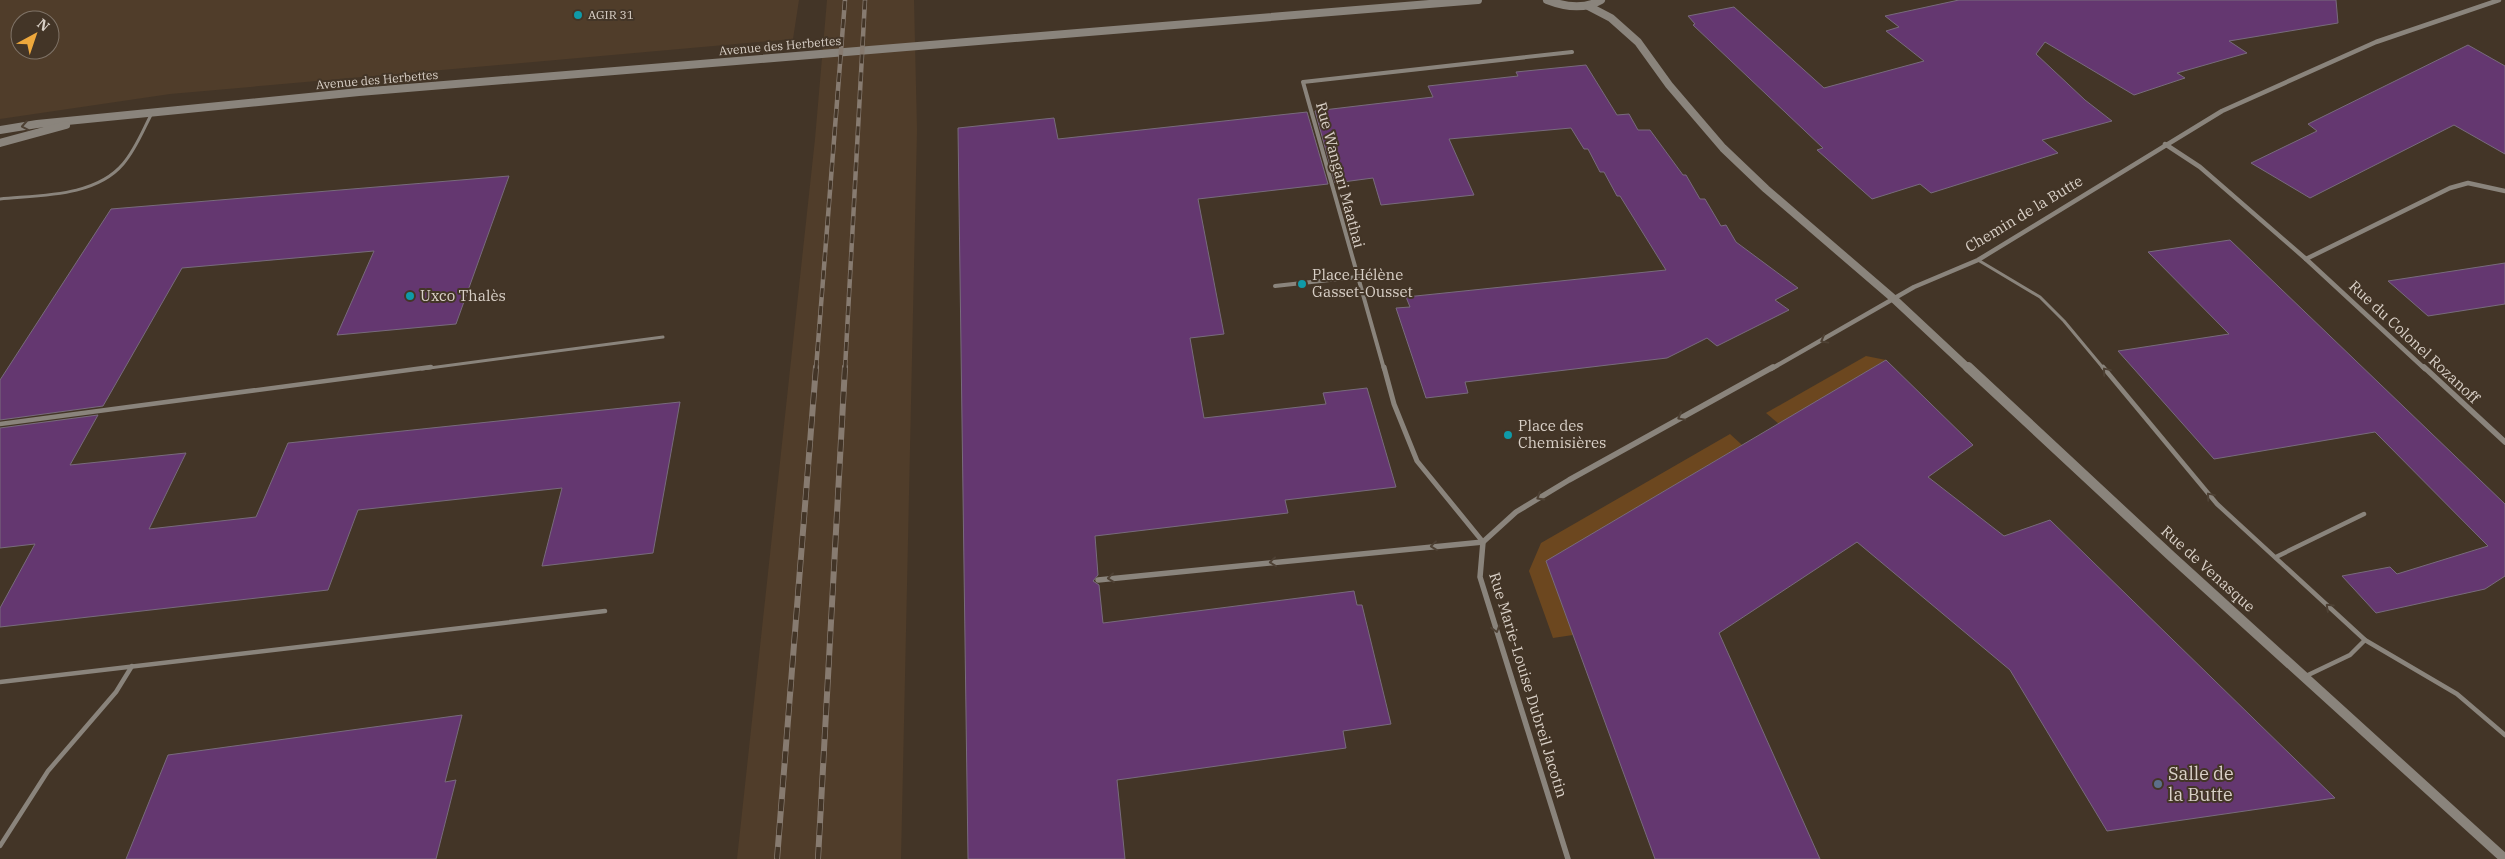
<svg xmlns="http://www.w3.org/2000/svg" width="2505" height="859" viewBox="0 0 2505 859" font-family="'IBM Plex Serif',serif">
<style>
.built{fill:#503d2a;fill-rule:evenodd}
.green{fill:#6c471f}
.building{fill:#643770;stroke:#786b7c}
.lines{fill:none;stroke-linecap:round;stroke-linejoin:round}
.service-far1{stroke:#8a847c;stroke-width:3}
.service{stroke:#8a847c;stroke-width:4.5}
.pedestrian-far1{stroke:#8a847c;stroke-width:4}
.pedestrian{stroke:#8a847c;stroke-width:5}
.minor-far1{stroke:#8a847c;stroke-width:4.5}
.minor{stroke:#8a847c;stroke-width:5.5}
.tertiary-far1{stroke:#8a847c;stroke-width:8}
.tertiary{stroke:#8a847c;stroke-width:10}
.rail-far1-casing{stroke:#877b70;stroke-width:4.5}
.rail-casing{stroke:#877b70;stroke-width:6}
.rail-far1{stroke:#433527;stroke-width:3;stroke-dasharray:9;stroke-linecap:butt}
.rail{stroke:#433527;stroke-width:4.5;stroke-dasharray:12;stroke-linecap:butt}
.oneway{stroke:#4e4134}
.culture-dot{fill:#0f9aa8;stroke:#433527;stroke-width:2}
.service-dot{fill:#5c6f8a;stroke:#433527;stroke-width:2}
.labels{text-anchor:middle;stroke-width:4;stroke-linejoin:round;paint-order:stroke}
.far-poi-label{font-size:12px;fill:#d9d0c7;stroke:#433527;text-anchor:start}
.far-street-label{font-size:12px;fill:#d9d0c7;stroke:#433527}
.street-label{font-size:15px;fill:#d9d0c7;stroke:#433527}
.poi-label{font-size:15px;fill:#d9d0c7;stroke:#433527;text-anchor:start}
.near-poi-label{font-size:18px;fill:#d9d0c7;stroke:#433527;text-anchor:start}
</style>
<rect width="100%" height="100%" fill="#433527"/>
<g class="built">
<path d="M 0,0 L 799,0 L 793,39 L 170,94 L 0,119 ZM 20,20 L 50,20 L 50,50 L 20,50 Z"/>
<path d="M 827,0 L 914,0 L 917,130 L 901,859 L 737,859 L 815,139 Z"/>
</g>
<g class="green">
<path d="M 1866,356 L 1886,360 L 1779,424 L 1766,413 Z"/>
<path d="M 1730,434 L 1742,445 L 1547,561 L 1573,635 L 1553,638 L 1529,571 L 1541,543 Z"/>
</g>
<g class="building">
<path d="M 1959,0 L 2336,0 L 2338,23 L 2229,41 L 2247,53 L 2177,73 L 2185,78 L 2134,95 L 2045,42 L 2036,54 L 2085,100 L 2112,121 L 2042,140 L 2058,153 L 1931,193 L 1920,184 L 1872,199 L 1817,150 L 1823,148 L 1693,25 L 1695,24 L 1688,16 L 1734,7 L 1824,88 L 1924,61 L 1886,31 L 1899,27 L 1885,16 Z"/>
<path d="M 2468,45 L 2505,66 L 2505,154 L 2454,125 L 2310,198 L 2251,163 L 2317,131 L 2308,124 Z"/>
<path d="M 1586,65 L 1617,115 L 1629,114 L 1638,130 L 1650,130 L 1683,175 L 1686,175 L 1700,199 L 1705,199 L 1721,226 L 1726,225 L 1736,242 L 1798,288 L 1775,300 L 1789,310 L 1717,346 L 1707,338 L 1667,358 L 1465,382 L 1468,393 L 1426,398 L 1396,308 L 1410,307 L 1406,297 L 1666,270 L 1620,196 L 1617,196 L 1604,172 L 1600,172 L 1588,149 L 1584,149 L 1571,128 L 1449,139 L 1474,195 L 1381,205 L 1373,178 L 1335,183 L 1315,111 L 1433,97 L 1428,86 L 1518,76 L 1516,72 Z"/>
<path d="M 1307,112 L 1328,184 L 1198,199 L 1224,334 L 1190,338 L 1204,418 L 1326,404 L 1323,393 L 1367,388 L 1396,487 L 1285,500 L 1288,513 L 1095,536 L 1098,575 L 1093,581 L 1099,585 L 1103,623 L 1354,591 L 1357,605 L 1362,605 L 1391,724 L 1343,731 L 1346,748 L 1117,780 L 1125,859 L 968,859 L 958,128 L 1054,118 L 1058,139 Z"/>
<path d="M 509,176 L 456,324 L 337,335 L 374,251 L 182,268 L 103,406 L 0,420 L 0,380 L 111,209 Z"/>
<path d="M 2230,240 L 2505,504 L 2505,576 L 2485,589 L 2376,613 L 2342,576 L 2390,567 L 2397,574 L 2488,546 L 2375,432 L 2214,459 L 2118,351 L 2229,334 L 2148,252 Z"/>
<path d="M 2505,263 L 2505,304 L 2428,316 L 2388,281 Z"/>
<path d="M 1886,360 L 1973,445 L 1928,477 L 2004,536 L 2050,520 L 2335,798 L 2107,831 L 2010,670 L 1857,542 L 1719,633 L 1820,859 L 1655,859 L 1546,561 Z"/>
<path d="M 680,402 L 653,553 L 542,566 L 562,488 L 358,510 L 328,590 L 0,627 L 0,608 L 35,544 L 0,548 L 0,428 L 98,415 L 70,465 L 186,453 L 149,529 L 256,517 L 288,443 Z"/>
<path d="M 462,715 L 445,782 L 456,780 L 436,859 L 126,859 L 168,755 Z"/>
</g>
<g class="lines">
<g class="service-far1">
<path d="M 0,199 C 40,195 95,197 123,164 C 136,149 143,130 152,113"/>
<path d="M 1978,260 L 2040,297 L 2064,321 L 2104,369"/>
<path d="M 422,369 L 663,337"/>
</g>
<g class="service">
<path d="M 2103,367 L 2217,504 L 2365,640 L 2457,694 L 2505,735"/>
<path d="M 0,424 L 431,367"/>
<path d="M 2276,557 L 2364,514"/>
<path d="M 2306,676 L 2350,655 L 2365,640"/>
<path d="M 0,682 L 605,611"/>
<path d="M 0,846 L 48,771 L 116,692 L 132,666"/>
</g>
<g class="pedestrian-far1">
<path d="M 1275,286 L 1357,277"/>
<path d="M 1384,369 L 1303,82 L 1572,52"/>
</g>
<path class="pedestrian" d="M 1384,367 L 1394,404 L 1417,461 L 1483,542"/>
<g class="minor-far1">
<path d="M 2165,144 L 2200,167 L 2306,259 L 2425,369"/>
<path d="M 2306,259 L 2450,188 L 2468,183 L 2505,191"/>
<path d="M 1771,369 L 1914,287 L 1978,260 L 2222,111 L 2376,42 L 2499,0"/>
</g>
<g class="minor">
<path d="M 2424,367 L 2505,442"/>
<path d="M 1098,580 L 1483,542"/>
<path d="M 1568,859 L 1480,577 L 1483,542 L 1516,512 L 1569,480 L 1773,367"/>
</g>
<g class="tertiary-far1">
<path d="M 1547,0 C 1565,7 1584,10 1601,0"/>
<path d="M 1588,6 L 1611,18 L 1638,42 L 1669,85 L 1723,148 L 1766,189 L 1894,299 L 1969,369"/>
<path d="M 0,130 L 37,124 L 359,92 L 1478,0"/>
<path d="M 0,143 L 66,125"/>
</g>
<path class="tertiary" d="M 1968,367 L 2171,556 L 2505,859"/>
<defs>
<g id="rail-far1">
<path d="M 816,369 L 845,0"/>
<path d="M 845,369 L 865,0"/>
</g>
<g id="rail">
<path d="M 777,859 L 816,367"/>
<path d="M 818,859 L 845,367"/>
</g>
</defs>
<use href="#rail-far1" class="rail-far1-casing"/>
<use href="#rail" class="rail-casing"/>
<use href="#rail-far1" class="rail-far1"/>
<use href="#rail" class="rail"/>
</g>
<defs><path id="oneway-chevron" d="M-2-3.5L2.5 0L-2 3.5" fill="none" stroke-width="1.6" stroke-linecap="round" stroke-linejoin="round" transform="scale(1.25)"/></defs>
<g class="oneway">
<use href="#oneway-chevron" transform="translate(25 126) rotate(170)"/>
<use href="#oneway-chevron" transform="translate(1824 340) rotate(151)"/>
<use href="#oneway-chevron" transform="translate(2106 371) rotate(-130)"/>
<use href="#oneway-chevron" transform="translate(1681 417) rotate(151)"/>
<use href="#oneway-chevron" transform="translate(2210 496) rotate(-130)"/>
<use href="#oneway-chevron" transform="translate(1540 497) rotate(149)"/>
<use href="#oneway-chevron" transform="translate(1434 546) rotate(174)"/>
<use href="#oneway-chevron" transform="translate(1273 562) rotate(174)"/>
<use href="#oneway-chevron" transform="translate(1111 578) rotate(174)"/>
<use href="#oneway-chevron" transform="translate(2329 607) rotate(-137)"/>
<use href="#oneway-chevron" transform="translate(1496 629) rotate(73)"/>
</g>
<g class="culture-dot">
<circle cx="578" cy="15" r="5"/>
<circle cx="1302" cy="284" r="5"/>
<circle cx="410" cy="296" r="5"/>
<circle cx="1508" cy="435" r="5"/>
</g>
<circle class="service-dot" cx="2158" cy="784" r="5"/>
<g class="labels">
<g class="far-poi-label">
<text x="588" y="19">AGIR 31</text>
</g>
<g class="far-street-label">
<text transform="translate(780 46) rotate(-5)" y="4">Avenue des Herbettes</text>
<text transform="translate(377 80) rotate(-5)" y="4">Avenue des Herbettes</text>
</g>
<g class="street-label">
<text transform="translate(1340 175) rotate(75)" y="5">Rue Wangari Maathai</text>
<text transform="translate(2024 214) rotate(-31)" y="5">Chemin de la Butte</text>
<text transform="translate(2414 342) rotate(43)" y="5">Rue du Colonel Rozanoff</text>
<text transform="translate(2208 569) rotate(42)" y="5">Rue de Venasque</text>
<text transform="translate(1528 685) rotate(73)" y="5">Rue Marie-Louise Dubreil Jacotin</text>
</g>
<g class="poi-label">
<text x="1312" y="280">Place Hélène<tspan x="1312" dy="17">Gasset-Ousset</tspan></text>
<text x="420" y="301">Uxco Thalès</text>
<text x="1518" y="431">Place des<tspan x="1518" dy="17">Chemisières</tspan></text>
</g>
<g class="near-poi-label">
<text x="2168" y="780">Salle de<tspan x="2168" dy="21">la Butte</tspan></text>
</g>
</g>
<g transform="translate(35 35) rotate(40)"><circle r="24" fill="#433527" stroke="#7f7367"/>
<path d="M0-4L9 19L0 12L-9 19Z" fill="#eea83c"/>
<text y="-8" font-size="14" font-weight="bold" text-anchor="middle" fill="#d9d0c7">N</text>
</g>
</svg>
